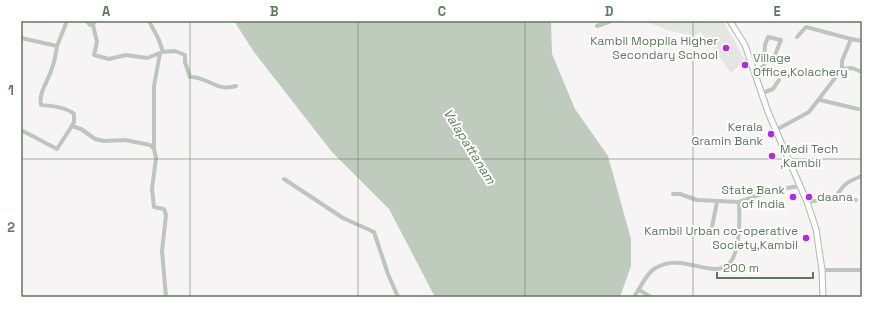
<svg xmlns="http://www.w3.org/2000/svg" width="883" height="318" viewBox="0 0 883 318" font-family="'Space Grotesk',sans-serif">
<style>
.built{fill:#e5e5e3}
.water{fill:#bfccbd}
.lines{fill:none;stroke-linecap:round;stroke-linejoin:round}
.major-casing{stroke:#aeb9ae;stroke-width:7}
.minor{stroke:#bdc6bd;stroke-width:4}
.major{stroke:#fff;stroke-width:5}
.grid{fill:none;stroke:#5d7a5d;stroke-width:1;stroke-opacity:0.55}
.poi-dot{fill:#bc22e8;stroke:#fff;stroke-width:1.5}
.labels{text-anchor:middle;stroke-width:4;stroke-linejoin:round;paint-order:stroke}
.poi-label{font-size:12px;fill:#5d7a5d;stroke:#fff;text-anchor:end}
.water-label{font-size:13px;font-style:italic;fill:#617b5c;stroke:#fff}
.neatline{fill:none;stroke:#5d7a5d;stroke-width:1.5}
.grid-label{font-size:13px;text-anchor:middle;font-weight:bold;fill:#5d7a5d}
</style>
<rect width="100%" height="100%" fill="#f7f4f5"/>
<path class="built" d="M 644,21 L 723,21 L 745,60 L 731,73 L 701,32 L 694,36 L 670,31 Z"/>
<path class="water" d="M 234,21 L 551,21 L 552,54 L 575,109 L 608,156 L 631,239 L 631,266 L 620,297 L 435,297 L 389,209 L 332,152 L 254,52 Z"/>
<g class="lines">
<defs>
<path id="major" d="M 730,21 L 745,45 L 768,112 L 807,202 L 816,229 L 822,270 L 823,297"/>
</defs>
<use href="#major" class="major-casing"/>
<g class="minor">
<path d="M 87,21 L 90,25 L 93,25 L 94,21"/>
<path d="M 149,21 L 159,40 L 163,52 L 175,51 L 185,55 L 185,62 L 190,77 C 209,77 216,92 236,86"/>
<path d="M 93,25 L 97,42 L 94,55 L 109,59 L 126,55 L 147,58 L 163,52"/>
<path d="M 597,26 L 611,21"/>
<path d="M 797,37 L 806,27 L 851,39"/>
<path d="M 21,38 L 57,46 L 67,21"/>
<path d="M 842,69 L 852,68 L 862,72"/>
<path d="M 755,72 L 764,66 L 765,45 L 768,37 L 781,40 L 775,55"/>
<path d="M 762,93 L 773,89 L 779,80"/>
<path d="M 820,100 L 858,109"/>
<path d="M 72,126 L 81,129 L 95,139 L 104,141 L 125,140 L 150,145 L 154,149 L 156,158 L 152,189 L 154,207 L 164,209 L 166,215 L 162,251 L 166,297"/>
<path d="M 21,130 L 57,149 L 70,129 L 74,122 L 74,114 C 66,107 52,106 41,105 C 38,93 49,80 52,68 C 55,61 56,53 57,46"/>
<path d="M 776,130 L 809,112 L 842,69 L 842,61 L 851,39 L 862,41"/>
<path d="M 154,149 L 154,86 L 160,53"/>
<path d="M 284,179 L 343,218 L 374,232 L 388,274 L 398,297"/>
<path d="M 673,194 L 680,194 L 697,200 L 739,202 L 774,190 L 800,186"/>
<path d="M 835,198 L 856,200"/>
<path d="M 807,202 L 835,198 C 844,184 846,182 862,176"/>
<path d="M 712,227 L 717,202"/>
<path d="M 822,270 L 862,270"/>
<path d="M 639,290 L 651,297"/>
<path d="M 634,297 C 640,289 645,275 654,269 C 693,242 744,318 739,202"/>
</g>
<use href="#major" class="major"/>
</g>
<path class="grid" d="M 190,21 L 190,297M 358,21 L 358,297M 525,21 L 525,297M 693,21 L 693,297M 21,159 L 862,159"/>
<g class="poi-dot">
<circle cx="726" cy="48" r="4"/>
<circle cx="745" cy="65" r="4"/>
<circle cx="771" cy="134" r="4"/>
<circle cx="772" cy="156" r="4"/>
<circle cx="793" cy="197" r="4"/>
<circle cx="809" cy="197" r="4"/>
<circle cx="806" cy="238" r="4"/>
</g>
<g class="labels">
<g class="poi-label">
<text x="718" y="45">Kambil Moppila Higher<tspan x="718" dy="14">Secondary School</tspan></text>
<text x="753" y="62" text-anchor="start">Village<tspan x="753" dy="14">Office,Kolachery</tspan></text>
<text x="763" y="131">Kerala<tspan x="763" dy="14">Gramin Bank</tspan></text>
<text x="780" y="153" text-anchor="start">Medi Tech<tspan x="780" dy="14">,Kambil</tspan></text>
<text x="785" y="194">State Bank<tspan x="785" dy="14">of India</tspan></text>
<text x="817" y="201" text-anchor="start">daana</text>
<text x="798" y="235">Kambil Urban co-operative<tspan x="798" dy="14">Society,Kambil</tspan></text>
</g>
<g class="water-label">
<text transform="translate(470 146) rotate(58)" y="5">Valapattanam</text>
</g>
</g>
<rect width="883" height="318" fill="none" stroke="#ffffff" stroke-width="44"/>
<path d="M717 272v6h96v-6" fill="none" stroke="#5d7a5d" stroke-width="2"/>
<text x="723" y="272" font-size="12" fill="#5d7a5d" stroke="#ffffff" stroke-width="3" paint-order="stroke">200 m</text>
<rect x="22" y="22" width="839" height="274" class="neatline"/>
<g class="grid-label">
<text x="106" y="16">A</text>
<text x="274" y="16">B</text>
<text x="442" y="16">C</text>
<text x="609" y="16">D</text>
<text x="777" y="16">E</text>
<text x="11" y="95">1</text>
<text x="11" y="232">2</text>
</g>
</svg>
